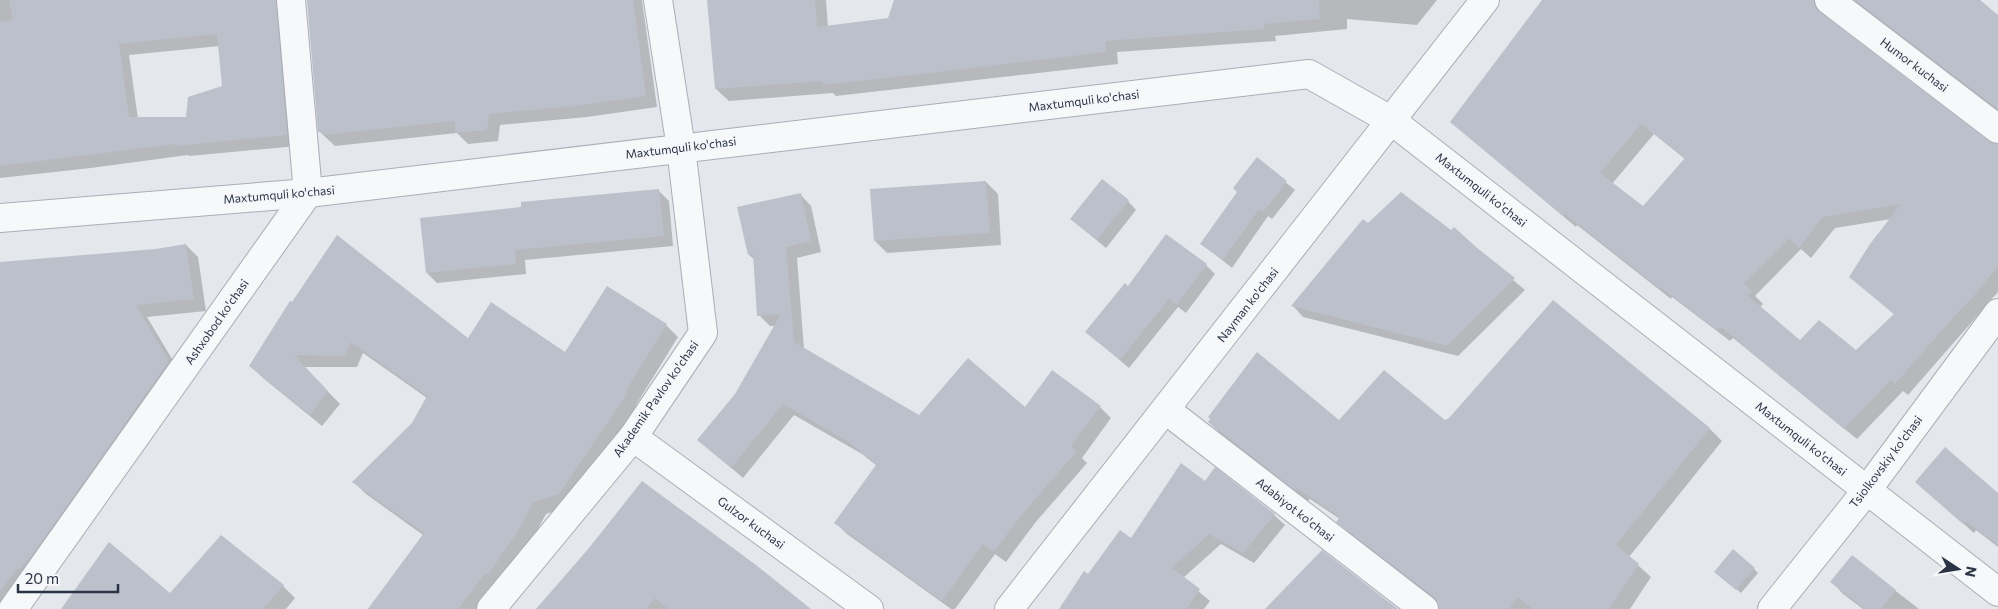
<svg xmlns="http://www.w3.org/2000/svg" width="1998" height="609" viewBox="0 0 1998 609" font-family="Commissioner,sans-serif">
<style>
.shadow{fill:#0003;fill-rule:evenodd}
.building{fill:#bbc0ca;fill-rule:evenodd}
.lines{fill:none;stroke-linecap:round;stroke-linejoin:round}
.minor-casing{stroke:#a9aeb7;stroke-width:30}
.minor{stroke:#f7f8fa;stroke-width:28}
.labels{text-anchor:middle;stroke-width:4;stroke-linejoin:round;paint-order:stroke}
.street-label{font-size:12px;fill:#2b3445;stroke:#f4f6f9}
</style>
<rect width="100%" height="100%" fill="#e4e7ec"/>
<g class="shadow">
<path d="M 0,0 L 292,0 L 298,146 L 189,156 L 188,155 L 91,168 L 0,178 ZM 220,46 L 224,86 L 187,119 L 138,119 L 129,55 Z"/>
<path d="M 308,0 L 642,0 L 657,107 L 587,117 L 500,125 L 498,141 L 468,144 L 457,133 L 335,146 L 320,132 Z"/>
<path d="M 709,0 L 826,0 L 828,27 L 889,19 L 896,0 L 1437,0 L 1417,25 L 1347,19 L 1347,29 L 1275,36 L 1276,41 L 1117,52 L 1118,64 L 836,96 L 833,93 L 729,101 L 716,89 Z"/>
<path d="M 1543,0 L 1831,0 L 1825,11 L 1826,19 L 1998,152 L 1998,292 L 1908,395 L 1903,391 L 1857,439 L 1733,338 L 1730,341 L 1672,297 L 1671,299 L 1577,225 L 1576,227 L 1464,133 ZM 1654,134 L 1685,159 L 1643,208 L 1612,184 ZM 1891,219 L 1851,277 L 1895,315 L 1856,352 L 1800,342 L 1760,307 L 1763,304 L 1755,296 L 1801,249 L 1811,258 L 1835,228 Z"/>
<path d="M 1853,0 L 1978,0 L 1998,16 L 1998,111 Z"/>
<path d="M 1257,159 L 1295,190 L 1272,219 L 1268,216 L 1232,268 L 1202,244 L 1238,192 Z"/>
<path d="M 986,182 L 998,194 L 1001,245 L 887,253 L 875,241 Z"/>
<path d="M 659,191 L 669,201 L 673,246 L 525,260 L 526,274 L 437,283 L 427,273 Z"/>
<path d="M 800,194 L 811,206 L 821,252 L 797,258 L 804,349 L 919,417 L 1025,408 L 1100,407 L 1111,418 L 1082,458 L 1087,463 L 1035,523 L 1006,562 L 995,554 L 955,609 L 951,609 L 847,534 L 836,523 L 877,466 L 862,454 L 794,415 L 743,478 L 699,440 L 736,395 L 776,326 L 770,326 L 759,315 L 755,260 L 749,255 Z"/>
<path d="M 1128,201 L 1136,210 L 1106,248 L 1071,219 Z"/>
<path d="M 1368,224 L 1475,248 L 1525,290 L 1458,356 L 1303,317 L 1293,306 Z"/>
<path d="M 1167,236 L 1206,265 L 1215,274 L 1186,313 L 1178,307 L 1129,368 L 1087,332 L 1129,288 Z"/>
<path d="M 186,245 L 198,257 L 206,311 L 147,317 L 181,374 L 0,609 L 0,264 L 156,250 Z"/>
<path d="M 291,302 L 468,340 L 566,354 L 666,325 L 678,337 L 636,405 L 639,407 L 571,506 L 546,514 L 533,538 L 479,609 L 368,609 L 423,535 L 366,494 L 354,482 L 413,424 L 427,398 L 363,353 L 357,367 L 304,367 L 340,404 L 322,426 L 263,378 L 251,366 Z"/>
<path d="M 1553,302 L 1710,429 L 1722,441 L 1629,557 L 1651,577 L 1630,609 L 1440,609 L 1439,603 L 1351,534 L 1338,522 L 1340,519 L 1310,499 L 1308,501 L 1222,435 L 1209,422 L 1445,421 L 1449,419 Z"/>
<path d="M 1205,482 L 1274,515 L 1285,525 L 1254,563 L 1221,544 L 1183,578 L 1210,601 L 1204,609 L 1060,609 L 1088,576 Z"/>
<path d="M 1916,482 L 1998,494 L 1998,547 L 1976,530 L 1974,533 Z"/>
<path d="M 221,537 L 283,586 L 295,598 L 286,609 L 63,609 L 170,595 Z"/>
<path d="M 590,548 L 809,609 L 548,609 Z"/>
<path d="M 1852,557 L 1919,609 L 1863,609 L 1843,594 L 1832,582 Z"/>
<path d="M 1754,569 L 1758,573 L 1741,593 L 1720,576 Z"/>
</g>
<g class="building">
<path d="M 9,0 L 276,0 L 287,135 L 177,146 L 176,144 L 0,166 L 0,22 L 13,20 ZM 217,34 L 222,86 L 188,97 L 186,117 L 129,117 L 119,44 Z"/>
<path d="M 307,0 L 633,0 L 646,96 L 575,106 L 489,114 L 487,130 L 455,133 L 455,121 L 323,135 L 323,132 L 318,132 Z"/>
<path d="M 707,0 L 815,0 L 817,27 L 888,18 L 894,0 L 1319,0 L 1320,19 L 1264,24 L 1264,29 L 1105,41 L 1106,52 L 990,66 L 823,85 L 823,81 L 715,89 Z"/>
<path d="M 1542,0 L 1814,0 L 1815,6 L 1820,12 L 1989,141 L 1998,144 L 1998,266 L 1973,297 L 1959,311 L 1895,384 L 1891,380 L 1844,429 L 1721,327 L 1717,330 L 1660,287 L 1659,288 L 1565,214 L 1563,216 L 1450,122 ZM 1641,124 L 1685,158 L 1643,206 L 1600,173 ZM 1901,204 L 1870,244 L 1849,277 L 1894,314 L 1856,350 L 1819,320 L 1800,340 L 1748,296 L 1752,291 L 1744,283 L 1789,238 L 1799,248 L 1823,217 Z"/>
<path d="M 1855,0 L 1980,0 L 1998,15 L 1998,109 Z"/>
<path d="M 1257,157 L 1287,181 L 1263,212 L 1259,209 L 1223,260 L 1200,244 L 1237,192 L 1233,188 Z"/>
<path d="M 1102,179 L 1129,200 L 1097,240 L 1070,219 Z"/>
<path d="M 986,181 L 990,233 L 874,241 L 870,189 Z"/>
<path d="M 659,189 L 664,236 L 515,250 L 516,264 L 426,273 L 420,218 L 521,207 L 521,202 Z"/>
<path d="M 1401,192 L 1451,230 L 1454,227 L 1476,247 L 1515,278 L 1447,346 L 1291,306 L 1363,219 L 1368,223 Z"/>
<path d="M 801,193 L 811,241 L 786,247 L 794,342 L 919,415 L 968,358 L 1025,407 L 1052,370 L 1101,406 L 1071,446 L 1077,451 L 1024,512 L 994,552 L 983,544 L 942,601 L 834,523 L 876,465 L 850,443 L 783,404 L 731,468 L 697,440 L 735,394 L 781,314 L 757,316 L 753,254 L 748,255 L 737,207 Z"/>
<path d="M 1166,234 L 1207,264 L 1177,305 L 1169,299 L 1120,360 L 1085,332 L 1125,283 L 1128,286 Z"/>
<path d="M 337,235 L 468,338 L 491,302 L 565,352 L 607,286 L 667,324 L 625,392 L 627,394 L 559,494 L 533,502 L 521,526 L 488,575 L 485,573 L 458,609 L 368,609 L 424,533 L 352,482 L 412,423 L 427,396 L 351,342 L 344,356 L 294,355 L 328,391 L 310,415 L 249,366 L 290,301 L 292,302 Z"/>
<path d="M 186,244 L 194,299 L 136,305 L 169,361 L 33,554 L 20,569 L 18,568 L 0,591 L 0,262 L 156,249 Z"/>
<path d="M 1553,300 L 1710,428 L 1616,545 L 1639,564 L 1609,609 L 1533,609 L 1518,597 L 1509,609 L 1439,609 L 1438,603 L 1434,597 L 1336,522 L 1340,517 L 1297,488 L 1295,490 L 1208,422 L 1210,419 L 1208,417 L 1257,352 L 1339,420 L 1384,370 L 1445,420 L 1449,418 Z"/>
<path d="M 1945,447 L 1998,493 L 1998,545 L 1965,521 L 1963,524 L 1915,482 Z"/>
<path d="M 1181,463 L 1205,481 L 1215,467 L 1275,514 L 1243,553 L 1209,534 L 1172,568 L 1200,589 L 1186,609 L 1059,609 L 1084,571 L 1088,574 L 1120,530 L 1131,538 Z"/>
<path d="M 642,481 L 756,565 L 811,609 L 668,609 L 655,598 L 646,609 L 536,609 L 589,548 Z"/>
<path d="M 221,535 L 284,585 L 263,609 L 61,609 L 109,542 L 170,593 Z"/>
<path d="M 1733,549 L 1755,568 L 1736,590 L 1714,572 Z"/>
<path d="M 1322,550 L 1398,609 L 1265,609 Z"/>
<path d="M 1852,555 L 1896,590 L 1881,609 L 1865,609 L 1830,582 Z"/>
</g>
<g class="lines">
<defs>
<g id="minor">
<path d="M 1829,0 L 1998,129"/>
<path d="M 0,218 L 308,193 L 1309,74 L 1392,121 L 1998,592"/>
<path d="M 1166,410 L 1424,609"/>
<path d="M 633,437 L 869,609"/>
<path d="M 13,609 L 308,193 L 291,0"/>
<path d="M 491,609 L 633,437 L 703,333 L 681,148 L 658,0"/>
<path d="M 1009,609 L 1485,0"/>
<path d="M 1772,609 L 1867,490 L 1998,313"/>
</g>
</defs>
<use href="#minor" class="minor-casing"/>
<use href="#minor" class="minor"/>
</g>
<g class="labels">
<g class="street-label">
<text transform="translate(1914 65) rotate(37)" y="4">Humor kuchasi</text>
<text transform="translate(1084 101) rotate(-7)" y="4">Maxtumquli ko'chasi</text>
<text transform="translate(681 148) rotate(-7)" y="4">Maxtumquli ko'chasi</text>
<text transform="translate(1481 190) rotate(38)" y="4">Maxtumquli ko'chasi</text>
<text transform="translate(279 195) rotate(-5)" y="4">Maxtumquli ko'chasi</text>
<text transform="translate(1248 305) rotate(-52)" y="4">Nayman ko'chasi</text>
<text transform="translate(217 322) rotate(-55)" y="4">Ashxobod ko'chasi</text>
<text transform="translate(656 399) rotate(-55)" y="4">Akademik Pavlov ko'chasi</text>
<text transform="translate(1801 439) rotate(38)" y="4">Maxtumquli ko'chasi</text>
<text transform="translate(1886 462) rotate(-53)" y="4">Tsiolkovskiy ko'chasi</text>
<text transform="translate(1295 510) rotate(38)" y="4">Adabiyot ko'chasi</text>
<text transform="translate(751 523) rotate(36)" y="4">Gulzor kuchasi</text>
</g>
</g>
<g transform="translate(1958 569) rotate(102)" stroke="#f4f6f9" stroke-width="4" paint-order="stroke">
<path d="M0-4L9 19L0 12L-9 19Z" fill="#2b3445"/>
<text y="-8" font-size="14" font-weight="bold" text-anchor="middle" fill="#2b3445">N</text>
</g>
<path d="M18 584v8h100v-8" fill="none" stroke="#2b3445" stroke-width="2.5"/>
<text x="25" y="584" font-size="15" fill="#2b3445" stroke="#f4f6f9" stroke-width="4" paint-order="stroke">20 m</text>
</svg>
